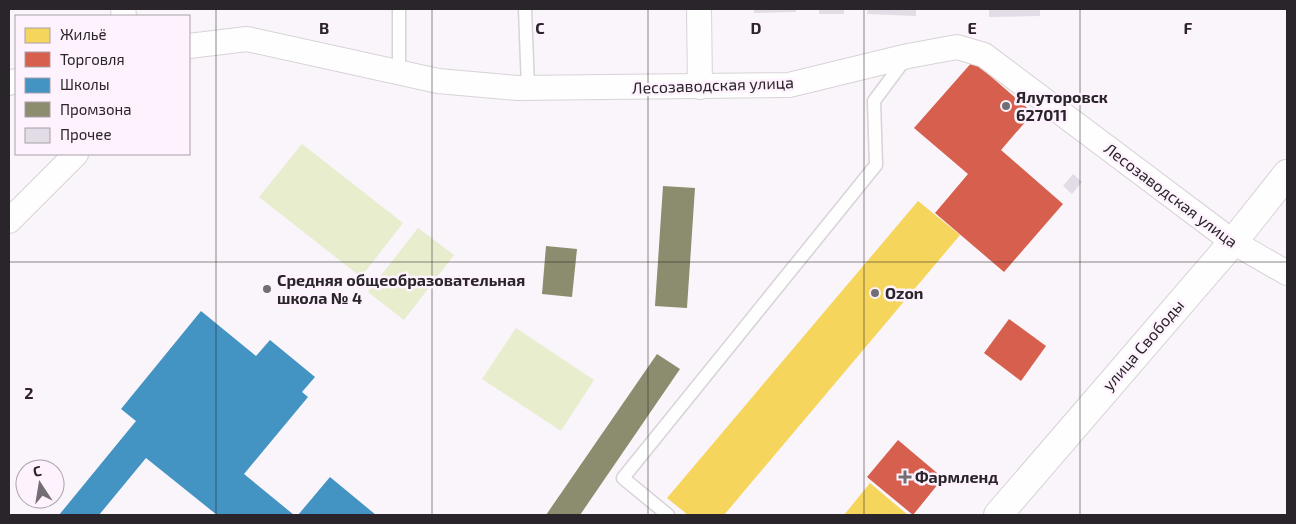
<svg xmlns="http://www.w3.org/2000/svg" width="1296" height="524" viewBox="0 0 1296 524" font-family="'Exo 2',sans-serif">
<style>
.green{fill:#e8edce}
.homes{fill:#f6d55c}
.shops{fill:#d6604d}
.schools{fill:#4393c3}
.industry{fill:#8c8c6e}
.building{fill:#e1dce6}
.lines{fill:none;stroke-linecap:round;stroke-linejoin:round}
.lane-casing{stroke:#d7d3d7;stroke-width:15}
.street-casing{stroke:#d7d3d7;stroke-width:26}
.secondary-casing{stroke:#d7d3d7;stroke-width:30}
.lane{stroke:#fefefe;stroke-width:12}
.street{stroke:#fefefe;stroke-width:24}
.secondary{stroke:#fefefe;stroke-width:28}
.grid{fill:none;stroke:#2a252a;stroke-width:1;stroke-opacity:0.55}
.poi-dot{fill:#736e73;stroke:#fdf2fd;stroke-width:2}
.labels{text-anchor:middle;stroke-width:5;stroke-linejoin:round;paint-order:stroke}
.street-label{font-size:16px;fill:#2a252a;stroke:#fdf2fd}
.poi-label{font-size:16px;font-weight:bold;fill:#2a252a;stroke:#fdf2fd;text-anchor:start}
.grid-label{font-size:16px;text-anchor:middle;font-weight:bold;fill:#2a252a;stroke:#fdf2fd;stroke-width:5;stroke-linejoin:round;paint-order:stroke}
</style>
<rect width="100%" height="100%" fill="#faf5fa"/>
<g class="green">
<path d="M 302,144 L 403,223 L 361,277 L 259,197 Z"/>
<path d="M 418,228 L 454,255 L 404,320 L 368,292 Z"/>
<path d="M 516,328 L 594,380 L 561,431 L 482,379 Z"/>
</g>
<g class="homes">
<path d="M 918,201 L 960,235 L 724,515 L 688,515 L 667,498 Z"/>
<path d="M 870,483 L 908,515 L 844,515 Z"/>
</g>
<g class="shops">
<path d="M 973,61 L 1033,113 L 1001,150 L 1063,204 L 1004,272 L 935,213 L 968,174 L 914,128 Z"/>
<path d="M 1009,319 L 1046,346 L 1021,381 L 984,353 Z"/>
<path d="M 898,440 L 943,478 L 913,515 L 867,477 Z"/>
</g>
<g class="schools">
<path d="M 201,311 L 256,356 L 270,340 L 315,377 L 302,392 L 308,397 L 244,474 L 294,515 L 217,515 L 146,458 L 99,515 L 59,515 L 136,421 L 121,409 Z"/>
<path d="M 330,477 L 376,515 L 298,515 Z"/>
</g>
<g class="industry">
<path d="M 663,186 L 695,188 L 687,308 L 655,306 Z"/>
<path d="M 546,246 L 577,249 L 572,297 L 542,294 Z"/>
<path d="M 657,354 L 680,369 L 580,515 L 546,515 Z"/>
</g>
<g class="building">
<path d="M 754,9 L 796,9 L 796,12 L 754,13 Z"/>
<rect x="819" y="9" width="25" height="5"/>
<path d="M 868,9 L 916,9 L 916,16 L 867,14 Z"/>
<path d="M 989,9 L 1040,9 L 1040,16 L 989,17 Z"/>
<path d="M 1073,174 L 1082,182 L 1072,194 L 1063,186 Z"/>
</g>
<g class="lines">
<defs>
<g id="lane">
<path d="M 399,9 L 399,72"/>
<path d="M 525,9 L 528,88"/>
<path d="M 668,515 L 623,478 L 876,165 L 874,101 L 906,58"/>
</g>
<g id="street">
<path d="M 123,9 L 124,16"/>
<path d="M 699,9 L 700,87"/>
<path d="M 189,46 L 247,39 L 438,81 L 517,88 L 789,85 L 908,56 L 957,47 L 984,55 L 1233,242 L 1287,273"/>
<path d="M 9,83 L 16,81"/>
<path d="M 9,221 L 76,154"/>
</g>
<path id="secondary" d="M 998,515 L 1233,242 L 1287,174"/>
</defs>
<use href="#lane" class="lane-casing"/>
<use href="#street" class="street-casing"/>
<use href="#secondary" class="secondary-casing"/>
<use href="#lane" class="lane"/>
<use href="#street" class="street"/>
<use href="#secondary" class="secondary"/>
</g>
<path class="grid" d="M 216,9 L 216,515M 432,9 L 432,515M 648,9 L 648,515M 864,9 L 864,515M 1080,9 L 1080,515M 9,262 L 1287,262"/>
<g class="poi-dot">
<circle cx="1006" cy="106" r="5"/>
<circle cx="267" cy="289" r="5"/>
<circle cx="875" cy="293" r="5"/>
<path d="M902.5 469.5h5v5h5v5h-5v5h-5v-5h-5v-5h5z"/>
</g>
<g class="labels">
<g class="street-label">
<text transform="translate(713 85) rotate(-2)" y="6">Лесозаводская улица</text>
<text transform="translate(1171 195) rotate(37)" y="6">Лесозаводская улица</text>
<text transform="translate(1143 345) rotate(-49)" y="6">улица Свободы</text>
</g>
<g class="poi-label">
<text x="1016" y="103">Ялуторовск<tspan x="1016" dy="18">627011</tspan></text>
<text x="277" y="286">Средняя общеобразовательная<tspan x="277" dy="18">школа № 4</tspan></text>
<text x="885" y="299">Ozon</text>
<text x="915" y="483">Фармленд</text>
</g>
</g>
<g class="grid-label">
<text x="324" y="34">B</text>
<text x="540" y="34">C</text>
<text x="756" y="34">D</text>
<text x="972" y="34">E</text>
<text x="1188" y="34">F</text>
<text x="29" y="399">2</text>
</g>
<rect width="1296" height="524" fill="none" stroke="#2a252a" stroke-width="20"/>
<rect x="15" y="15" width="175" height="140" fill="#fdf2fd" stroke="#a9a0a9"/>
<rect x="25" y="28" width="25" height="15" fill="#f6d55c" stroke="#a9a0a9"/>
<text x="60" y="40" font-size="15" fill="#2a252a">Жильё</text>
<rect x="25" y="52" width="25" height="15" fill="#d6604d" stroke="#a9a0a9"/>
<text x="60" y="65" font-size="15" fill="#2a252a">Торговля</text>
<rect x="25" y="78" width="25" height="15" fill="#4393c3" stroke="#a9a0a9"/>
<text x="60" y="90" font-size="15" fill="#2a252a">Школы</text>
<rect x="25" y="102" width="25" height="15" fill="#8c8c6e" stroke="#a9a0a9"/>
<text x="60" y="115" font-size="15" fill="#2a252a">Промзона</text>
<rect x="25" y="128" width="25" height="15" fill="#e1dce6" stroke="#a9a0a9"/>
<text x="60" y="140" font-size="15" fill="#2a252a">Прочее</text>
<g transform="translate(40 484) rotate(348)"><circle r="24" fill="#fdf2fd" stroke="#a9a0a9"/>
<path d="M0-4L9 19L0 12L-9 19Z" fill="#736e73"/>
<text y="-8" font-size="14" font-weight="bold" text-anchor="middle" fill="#2a252a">С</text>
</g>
</svg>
